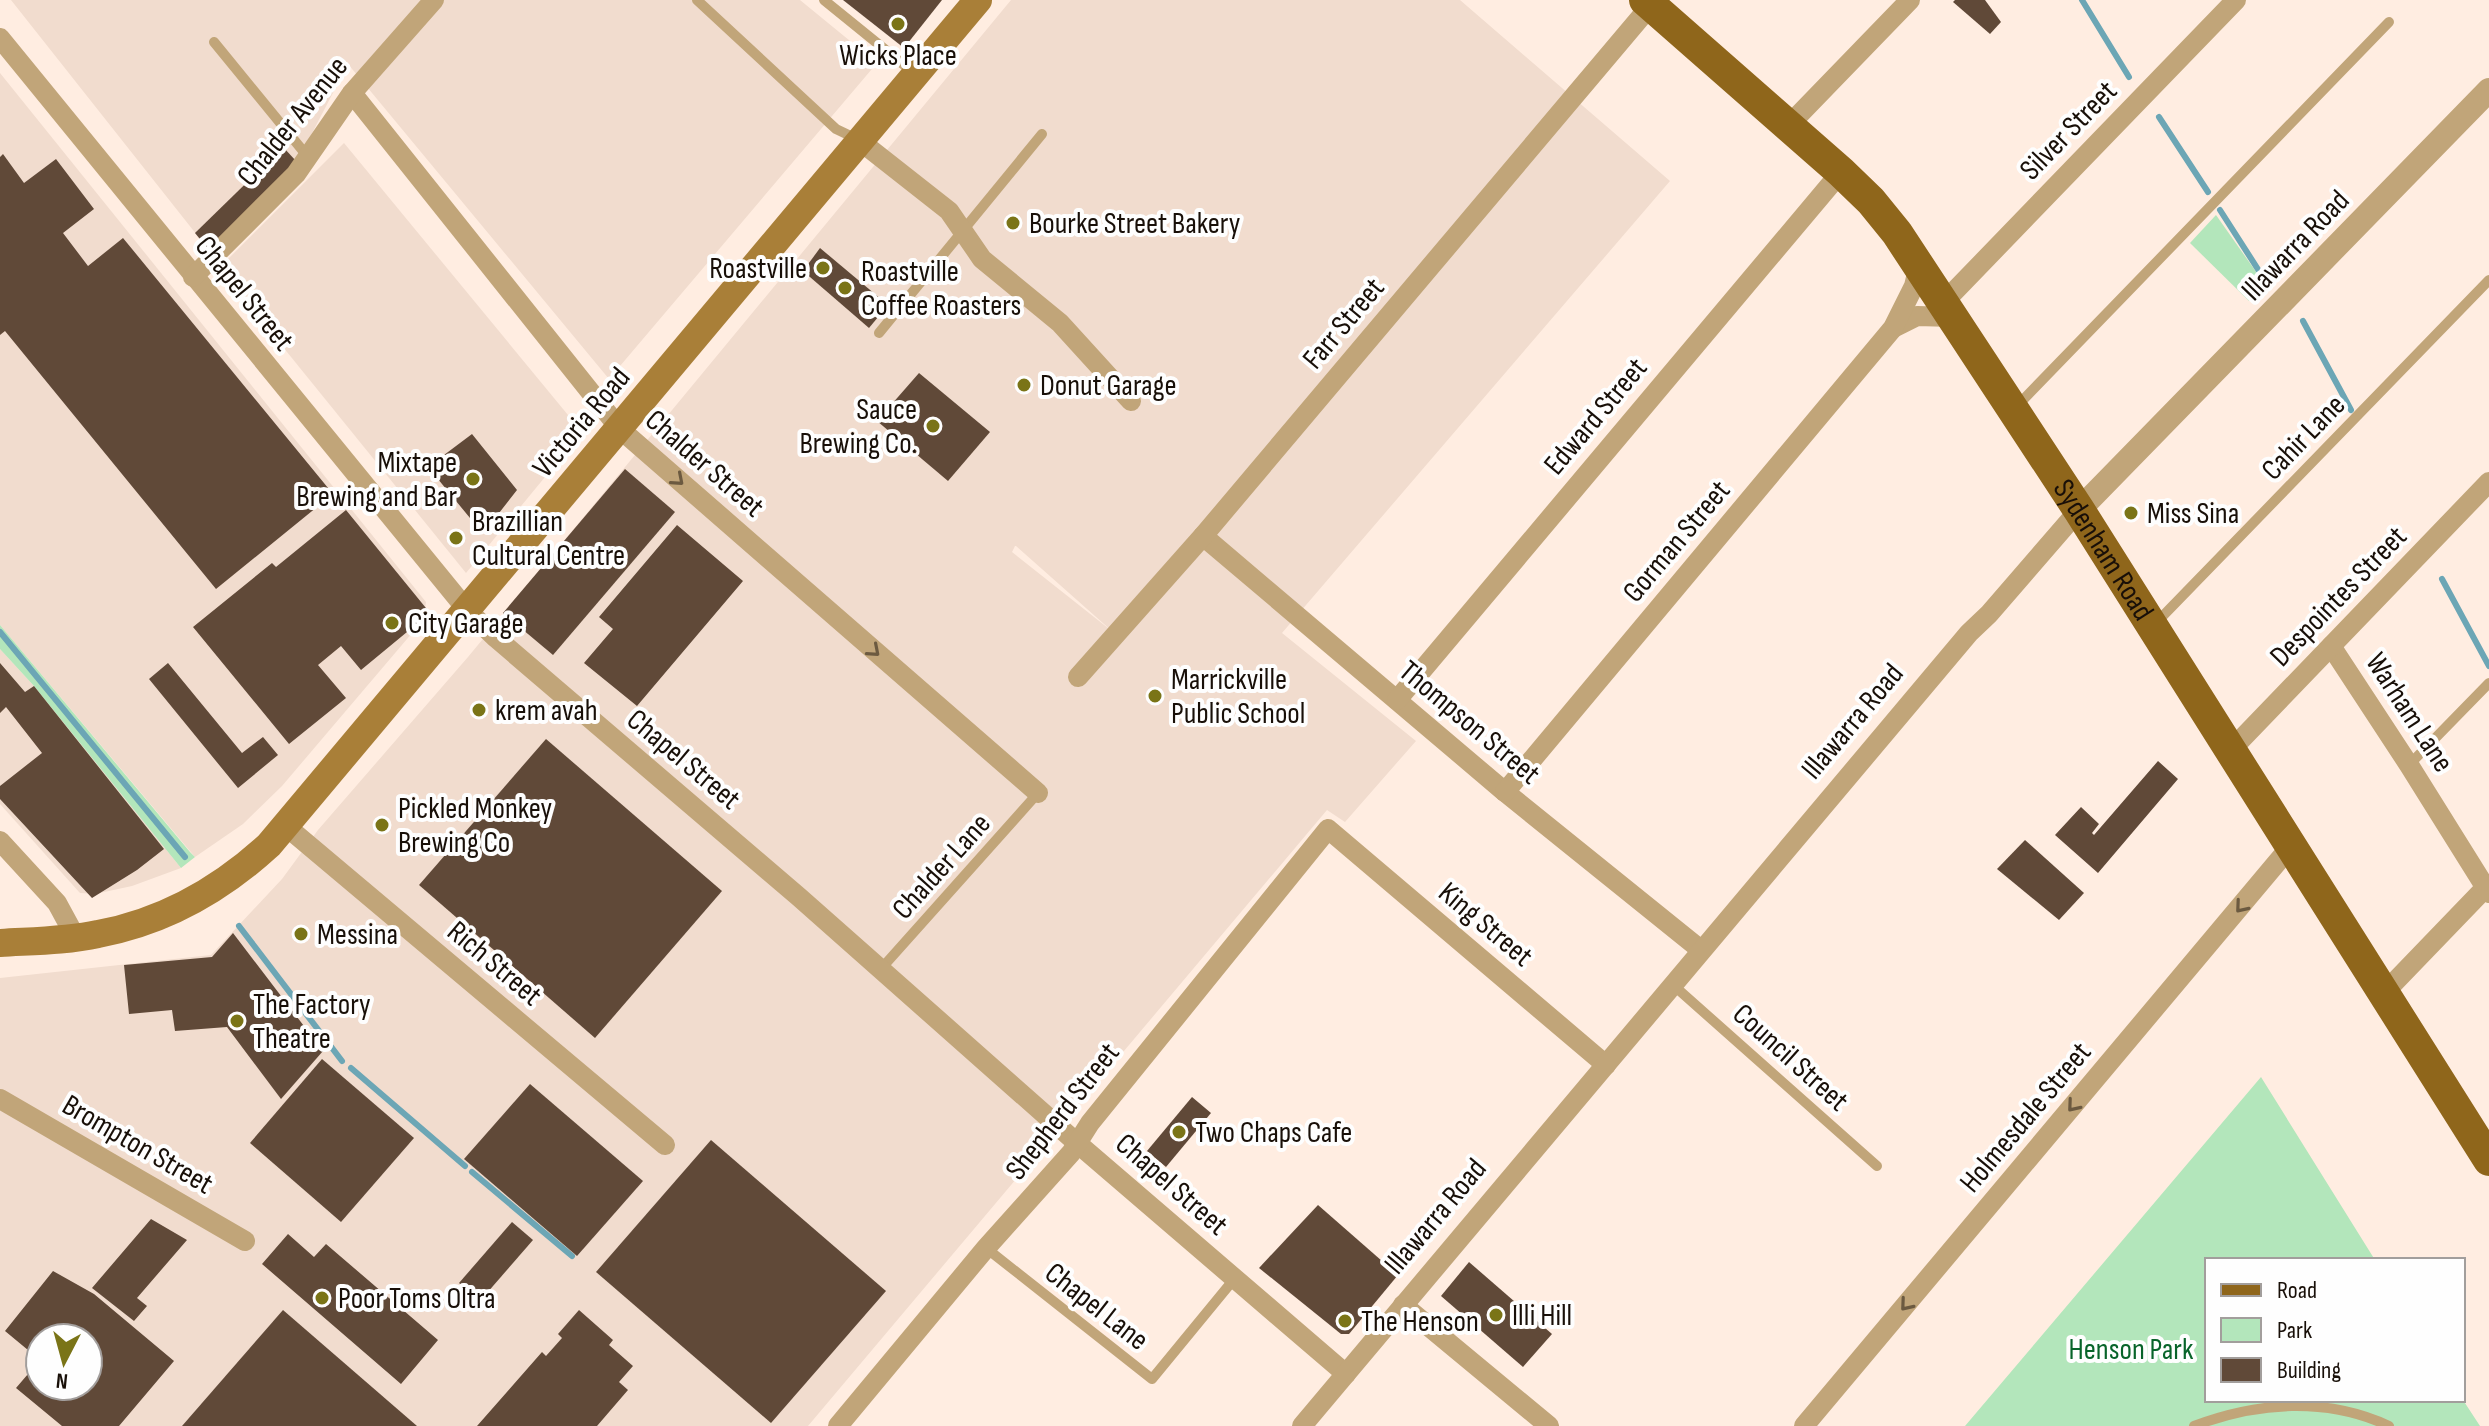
<svg xmlns="http://www.w3.org/2000/svg" width="2489" height="1426" viewBox="0 0 2489 1426" font-family="'Sofia Sans Condensed',sans-serif">
<style>
.built{fill:#f1dcce;fill-rule:evenodd}
.green{fill:#b3e6bb}
.lines{fill:none;stroke-linecap:round;stroke-linejoin:round}
.stream{stroke:#6ca6b5;stroke-width:6}
.building{fill:#604938;fill-rule:evenodd}
.service{stroke:#c1a579;stroke-width:10}
.minor{stroke:#c1a579;stroke-width:20}
.tertiary{stroke:#c1a579;stroke-width:24}
.secondary{stroke:#a97f38;stroke-width:28}
.primary{stroke:#8f661b;stroke-width:32}
.oneway{stroke:#6c5a40}
.poi-dot{fill:#7a7417;stroke:#fefefe;stroke-width:3}
.labels{text-anchor:middle;stroke-width:8;stroke-linejoin:round;paint-order:stroke}
.poi-label{font-size:30px;fill:#180f08;stroke:#fefefe;text-anchor:start}
.street-label{font-size:30px;fill:#180f08;stroke:#fefefe}
.park-label{font-size:30px;fill:#08642a;stroke:#fefefe}
</style>
<rect width="100%" height="100%" fill="#ffede1"/>
<g class="built">
<path d="M 11,0 L 800,0 L 877,63 L 609,379 L 348,64 L 297,162 L 208,249 Z"/>
<path d="M 1011,0 L 1460,0 L 1670,181 L 1282,633 L 1416,741 L 1345,822 L 1327,810 L 808,1426 L 0,1426 L 0,978 L 211,955 L 282,879 L 318,830 L 468,657 ZM 1015,546 L 1016,546 L 1113,632 L 1012,552 ZM 40,1338 L 88,1338 L 88,1386 L 40,1386 Z"/>
<path d="M 0,73 L 426,602 L 424,619 L 282,786 L 243,824 L 195,857 L 0,625 Z"/>
<path d="M 344,143 L 582,432 L 466,573 L 219,268 Z"/>
<path d="M 0,649 L 34,686 L 181,868 L 132,886 L 95,894 L 80,893 L 0,804 Z"/>
</g>
<g class="green">
<path d="M 2216,215 L 2266,286 L 2249,301 L 2190,243 Z"/>
<path d="M 0,625 L 190,852 L 195,857 L 181,868 L 34,686 L 0,649 Z"/>
<path d="M 2261,1077 L 2375,1260 L 2207,1260 L 2207,1400 L 2463,1400 L 2480,1426 L 1965,1426 Z"/>
</g>
<g class="lines">
<g class="stream">
<path d="M 2082,0 L 2129,77"/>
<path d="M 2159,117 L 2208,192"/>
<path d="M 2220,210 L 2268,285"/>
<path d="M 2303,321 L 2351,410"/>
<path d="M 2442,579 L 2489,666"/>
<path d="M 0,632 L 185,857"/>
<path d="M 239,926 L 342,1061"/>
<path d="M 351,1068 L 465,1166"/>
<path d="M 472,1172 L 572,1256"/>
</g>
</g>
<g class="building">
<path d="M 843,0 L 942,0 L 904,48 Z"/>
<path d="M 1955,0 L 1985,0 L 2001,22 L 1990,34 L 1953,2 Z"/>
<path d="M 283,147 L 297,162 L 208,249 L 195,233 Z"/>
<path d="M 3,154 L 24,183 L 56,159 L 94,209 L 63,233 L 88,266 L 123,238 L 333,494 L 216,589 L 5,331 L 0,335 L 0,157 Z"/>
<path d="M 820,248 L 888,305 L 869,328 L 803,271 Z"/>
<path d="M 919,373 L 990,432 L 948,481 L 877,421 Z"/>
<path d="M 472,434 L 517,490 L 492,522 L 482,510 L 470,518 L 428,467 Z"/>
<path d="M 625,469 L 675,512 L 553,655 L 503,613 Z"/>
<path d="M 346,510 L 430,613 L 361,670 L 341,646 L 318,665 L 346,698 L 289,744 L 193,627 L 272,563 L 276,567 Z"/>
<path d="M 677,525 L 743,581 L 637,706 L 584,663 L 613,629 L 599,617 Z"/>
<path d="M 0,663 L 25,692 L 34,686 L 164,849 L 137,870 L 92,898 L 0,799 L 0,786 L 42,753 L 6,707 L 0,713 Z"/>
<path d="M 168,663 L 242,753 L 263,737 L 278,755 L 238,788 L 149,679 Z"/>
<path d="M 546,739 L 722,891 L 595,1038 L 419,885 Z"/>
<path d="M 2158,761 L 2178,779 L 2098,873 L 2055,835 L 2081,807 L 2099,824 L 2092,833 L 2094,835 Z"/>
<path d="M 2025,840 L 2084,893 L 2059,920 L 1997,869 Z"/>
<path d="M 233,933 L 323,1051 L 281,1099 L 227,1027 L 175,1031 L 172,1010 L 129,1014 L 124,965 L 212,957 Z"/>
<path d="M 322,1059 L 414,1138 L 341,1222 L 250,1143 Z"/>
<path d="M 530,1084 L 643,1181 L 577,1256 L 464,1159 Z"/>
<path d="M 1192,1097 L 1211,1113 L 1166,1167 L 1147,1151 Z"/>
<path d="M 711,1140 L 886,1291 L 771,1423 L 596,1272 Z"/>
<path d="M 1318,1205 L 1398,1275 L 1349,1334 L 1341,1334 L 1259,1268 Z"/>
<path d="M 151,1219 L 187,1240 L 137,1298 L 147,1306 L 134,1321 L 92,1288 Z"/>
<path d="M 512,1222 L 533,1240 L 480,1301 L 459,1283 Z"/>
<path d="M 288,1234 L 314,1257 L 326,1244 L 438,1340 L 401,1384 L 262,1264 Z"/>
<path d="M 1469,1262 L 1552,1334 L 1523,1367 L 1441,1296 Z"/>
<path d="M 53,1271 L 94,1294 L 174,1361 L 119,1426 L 62,1426 L 16,1388 L 40,1360 L 5,1331 ZM 40,1338 L 88,1338 L 88,1386 L 40,1386 Z"/>
<path d="M 283,1310 L 417,1426 L 182,1426 Z"/>
<path d="M 579,1310 L 613,1340 L 609,1345 L 633,1366 L 619,1382 L 628,1390 L 597,1426 L 477,1426 L 542,1352 L 546,1356 L 562,1338 L 558,1334 Z"/>
</g>
<g class="lines">
<g class="service">
<path d="M 697,0 L 836,129 L 859,140"/>
<path d="M 824,0 L 914,73"/>
<path d="M 214,42 L 308,157"/>
<path d="M 879,333 L 1042,134"/>
<path d="M 2017,406 L 2389,22"/>
<path d="M 2156,623 L 2489,280"/>
<path d="M 2409,765 L 2489,683"/>
<path d="M 880,970 L 1038,793"/>
<path d="M 1672,984 L 1877,1166"/>
<path d="M 986,1248 L 1152,1379 L 1235,1278"/>
<path d="M 2194,1426 C 2257,1402 2327,1397 2389,1426"/>
</g>
<g class="minor">
<path d="M 0,38 L 467,610 L 496,638 L 799,897 L 1077,1143 L 1346,1374"/>
<path d="M 352,93 L 620,429 L 1038,793"/>
<path d="M 1789,125 L 1910,0"/>
<path d="M 860,141 L 949,211 L 982,259 L 1060,323 L 1131,401"/>
<path d="M 193,277 L 296,174 L 352,93 L 434,0"/>
<path d="M 1944,302 L 2236,0"/>
<path d="M 1893,328 L 1917,316 L 1953,317"/>
<path d="M 1203,536 L 1505,792 L 1701,950"/>
<path d="M 2331,646 L 2409,765 L 2489,893"/>
<path d="M 1078,677 L 1203,536 L 1651,5"/>
<path d="M 1397,700 L 1841,172"/>
<path d="M 2230,751 L 2489,482"/>
<path d="M 1505,792 L 1893,328 L 1914,286 L 1919,265"/>
<path d="M 287,827 L 665,1145"/>
<path d="M 0,841 L 57,903 L 76,938"/>
<path d="M 2384,993 L 2489,884"/>
<path d="M 0,1099 L 245,1241"/>
<path d="M 1403,1305 L 1549,1426"/>
<path d="M 838,1426 L 986,1248 L 1071,1153 L 1090,1123 L 1328,829 L 1606,1065"/>
<path d="M 1302,1426 L 1969,633 L 1989,614 L 2079,510"/>
<path d="M 1804,1426 L 2290,847"/>
</g>
<path class="tertiary" d="M 2079,510 L 2489,90"/>
<path class="secondary" d="M 0,943 C 32,941 66,941 98,934 C 163,922 221,889 269,845 L 978,0"/>
<path class="primary" id="s1" d="M 1645,0 L 1841,172 L 1871,201 L 1897,233 L 2079,510 L 2489,1160"/>
</g>
<defs><path id="oneway-chevron" d="M-2-3.5L2.5 0L-2 3.5" fill="none" stroke-width="1.6" stroke-linecap="round" stroke-linejoin="round" transform="scale(2)"/></defs>
<g class="oneway">
<use href="#oneway-chevron" transform="translate(678 480) rotate(41)"/>
<use href="#oneway-chevron" transform="translate(874 651) rotate(41)"/>
<use href="#oneway-chevron" transform="translate(2241 907) rotate(130)"/>
<use href="#oneway-chevron" transform="translate(2073 1106) rotate(130)"/>
<use href="#oneway-chevron" transform="translate(1906 1305) rotate(130)"/>
</g>
<g class="poi-dot">
<circle cx="898" cy="24" r="8"/>
<circle cx="1013" cy="223" r="8"/>
<circle cx="823" cy="268" r="8"/>
<circle cx="845" cy="288" r="8"/>
<circle cx="1024" cy="385" r="8"/>
<circle cx="933" cy="426" r="8"/>
<circle cx="473" cy="479" r="8"/>
<circle cx="2131" cy="513" r="8"/>
<circle cx="456" cy="538" r="8"/>
<circle cx="392" cy="623" r="8"/>
<circle cx="1155" cy="696" r="8"/>
<circle cx="479" cy="710" r="8"/>
<circle cx="382" cy="825" r="8"/>
<circle cx="301" cy="934" r="8"/>
<circle cx="237" cy="1021" r="8"/>
<circle cx="1179" cy="1132" r="8"/>
<circle cx="322" cy="1298" r="8"/>
<circle cx="1496" cy="1315" r="8"/>
<circle cx="1345" cy="1321" r="8"/>
</g>
<g class="labels">
<g class="poi-label">
<text x="898" y="65" text-anchor="middle">Wicks Place</text>
<text x="1029" y="233">Bourke Street Bakery</text>
<text x="807" y="278" text-anchor="end">Roastville</text>
<text x="861" y="281">Roastville<tspan x="861" dy="34">Coffee Roasters</tspan></text>
<text x="1040" y="395">Donut Garage</text>
<text x="917" y="419" text-anchor="end">Sauce<tspan x="917" dy="34">Brewing Co.</tspan></text>
<text x="457" y="472" text-anchor="end">Mixtape<tspan x="457" dy="34">Brewing and Bar</tspan></text>
<text x="2147" y="523">Miss Sina</text>
<text x="472" y="531">Brazillian<tspan x="472" dy="34">Cultural Centre</tspan></text>
<text x="408" y="633">City Garage</text>
<text x="1171" y="689">Marrickville<tspan x="1171" dy="34">Public School</tspan></text>
<text x="495" y="720">krem avah</text>
<text x="398" y="818">Pickled Monkey<tspan x="398" dy="34">Brewing Co</tspan></text>
<text x="317" y="944">Messina</text>
<text x="253" y="1014">The Factory<tspan x="253" dy="34">Theatre</tspan></text>
<text x="1195" y="1142">Two Chaps Cafe</text>
<text x="338" y="1308">Poor Toms Oltra</text>
<text x="1512" y="1325">Illi Hill</text>
<text x="1361" y="1331">The Henson</text>
</g>
<g class="street-label">
<text transform="translate(292 121) rotate(-51)" y="10">Chalder Avenue</text>
<text transform="translate(2068 130) rotate(-46)" y="10">Silver Street</text>
<text transform="translate(2295 245) rotate(-46)" y="10">Illawarra Road</text>
<text transform="translate(245 293) rotate(51)" y="10">Chapel Street</text>
<text transform="translate(1343 323) rotate(-50)" y="10">Farr Street</text>
<text transform="translate(1595 416) rotate(-50)" y="10">Edward Street</text>
<text transform="translate(581 422) rotate(-50)" y="10">Victoria Road</text>
<text transform="translate(2303 437) rotate(-46)" y="10">Cahir Lane</text>
<text transform="translate(705 463) rotate(41)" y="10">Chalder Street</text>
<text transform="translate(1676 541) rotate(-50)" y="10">Gorman Street</text>
<text dy="10" stroke="none"><textPath href="#s1" startOffset="722">Sydenham Road</textPath></text>
<text transform="translate(2338 596) rotate(-46)" y="10">Despointes Street</text>
<text transform="translate(2410 712) rotate(57)" y="10">Warham Lane</text>
<text transform="translate(1852 721) rotate(-50)" y="10">Illawarra Road</text>
<text transform="translate(1470 722) rotate(40)" y="10">Thompson Street</text>
<text transform="translate(684 759) rotate(40)" y="10">Chapel Street</text>
<text transform="translate(941 866) rotate(-48)" y="10">Chalder Lane</text>
<text transform="translate(1486 924) rotate(40)" y="10">King Street</text>
<text transform="translate(495 963) rotate(40)" y="10">Rich Street</text>
<text transform="translate(1791 1057) rotate(42)" y="10">Council Street</text>
<text transform="translate(1062 1111) rotate(-52)" y="10">Shepherd Street</text>
<text transform="translate(2025 1117) rotate(-50)" y="10">Holmesdale Street</text>
<text transform="translate(138 1144) rotate(30)" y="10">Brompton Street</text>
<text transform="translate(1172 1184) rotate(41)" y="10">Chapel Street</text>
<text transform="translate(1435 1216) rotate(-50)" y="10">Illawarra Road</text>
<text transform="translate(1097 1306) rotate(38)" y="10">Chapel Lane</text>
</g>
<g class="park-label">
<text x="2131" y="1359">Henson Park</text>
</g>
</g>
<rect x="2205" y="1258" width="260" height="144" fill="#fefefe" stroke="#a29e9c" stroke-width="2"/>
<rect x="2221" y="1284" width="40" height="12" fill="#8f661b" stroke="#a29e9c" stroke-width="2"/>
<text x="2277" y="1298" font-size="24" fill="#180f08">Road</text>
<rect x="2221" y="1318" width="40" height="24" fill="#b3e6bb" stroke="#a29e9c" stroke-width="2"/>
<text x="2277" y="1338" font-size="24" fill="#180f08">Park</text>
<rect x="2221" y="1358" width="40" height="24" fill="#604938" stroke="#a29e9c" stroke-width="2"/>
<text x="2277" y="1378" font-size="24" fill="#180f08">Building</text>
<g transform="translate(64 1362) rotate(186)"><circle r="38" fill="#fefefe" stroke="#a29e9c" stroke-width="2"/>
<path d="M0-6L14 30L0 20L-14 30Z" fill="#7a7417"/>
<text y="-12" font-size="22" font-weight="bold" text-anchor="middle" fill="#180f08">N</text>
</g>
</svg>
